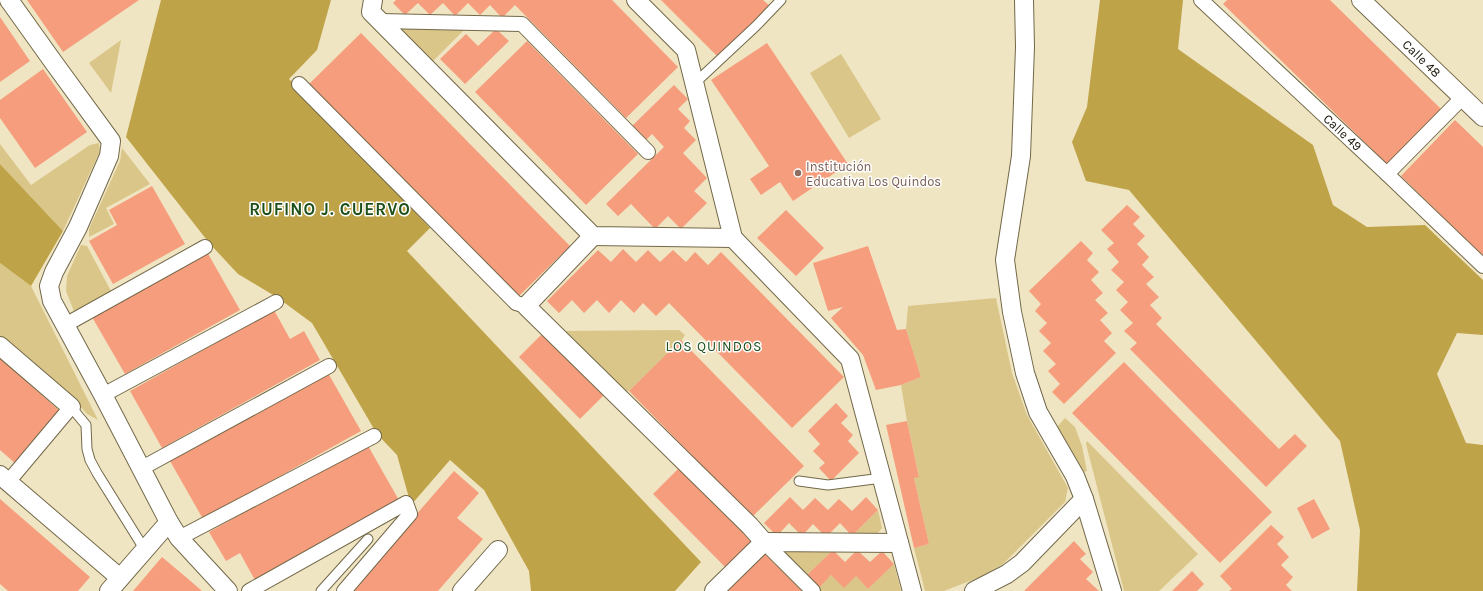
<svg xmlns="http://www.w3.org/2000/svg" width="1483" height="591" viewBox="0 0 1483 591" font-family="Karla,sans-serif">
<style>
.green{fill:#dac689}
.forest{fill:#bfa348}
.building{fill:#f69d7e}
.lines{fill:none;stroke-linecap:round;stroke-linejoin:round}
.service-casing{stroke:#726849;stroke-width:11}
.pedestrian-casing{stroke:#726849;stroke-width:16}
.minor-casing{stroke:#726849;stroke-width:20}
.service{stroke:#fff;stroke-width:9}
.pedestrian{stroke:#fff;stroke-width:14}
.minor{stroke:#fff;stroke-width:18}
.education-dot{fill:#8d6e63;stroke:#fff;stroke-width:1.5}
.labels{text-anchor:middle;stroke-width:3;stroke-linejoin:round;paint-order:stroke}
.street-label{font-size:13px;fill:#161206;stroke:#fff}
.education-label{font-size:13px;fill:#785e54;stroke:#fff;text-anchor:start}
.neighbourhood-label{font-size:14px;letter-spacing:1px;fill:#1d501a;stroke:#fff}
.district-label{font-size:17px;font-weight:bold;letter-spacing:1px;fill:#1d501a;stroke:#fff}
</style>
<rect width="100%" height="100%" fill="#f0e5c2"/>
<g class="green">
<path d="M 402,26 L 465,29 L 432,62 L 400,29 Z"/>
<path d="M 121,40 L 111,93 L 89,63 Z"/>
<path d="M 841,54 L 881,119 L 849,138 L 810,73 Z"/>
<path d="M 99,143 L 100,151 L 63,231 L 0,164 L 0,144 L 31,185 L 90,145 Z"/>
<path d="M 122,148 L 150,184 L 106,208 L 114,224 L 89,237 L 89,229 L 120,161 Z"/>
<path d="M 81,245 L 87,246 L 112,293 L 75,314 L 66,291 L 67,276 Z"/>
<path d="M 0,263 L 31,286 L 98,420 L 87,414 L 78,404 L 0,336 Z"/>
<path d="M 996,298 L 1012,373 L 1027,415 L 1068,488 L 1065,502 L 1003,564 L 980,577 L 944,591 L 925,591 L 914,548 L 929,544 L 914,478 L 919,476 L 907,421 L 901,385 L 921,377 L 906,329 L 908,306 Z"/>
<path d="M 679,330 L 685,335 L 681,341 L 629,391 L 624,392 L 562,331 Z"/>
<path d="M 1065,418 L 1075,427 L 1082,446 L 1087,471 L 1084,472 L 1060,431 L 1056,428 Z"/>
<path d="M 1087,441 L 1198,554 L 1159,591 L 1124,591 L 1086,444 Z"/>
<path d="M 878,510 L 882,528 L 877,534 L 852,536 Z"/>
<path d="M 782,550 L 833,550 L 807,575 L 803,577 Z"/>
<path d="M 894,564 L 901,591 L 818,591 L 819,588 L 831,575 L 856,576 L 868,589 Z"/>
</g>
<g class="forest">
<path d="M 161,0 L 331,0 L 317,50 L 289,79 L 430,228 L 407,251 L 701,562 L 675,591 L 531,591 L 529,571 L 484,490 L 450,460 L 411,505 L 397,455 L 377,434 L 312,323 L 278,298 L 238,274 L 210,244 L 126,137 Z"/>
<path d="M 1100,0 L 1183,0 L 1178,49 L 1313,145 L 1333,205 L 1367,227 L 1425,225 L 1483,280 L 1483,335 L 1457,333 L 1437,374 L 1466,443 L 1483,445 L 1483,591 L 1357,591 L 1360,530 L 1340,441 L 1129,190 L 1086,181 L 1072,142 L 1087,107 Z"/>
<path d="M 0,164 L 63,231 L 31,286 L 0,263 Z"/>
</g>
<g class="building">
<path d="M 27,0 L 139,0 L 63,52 Z"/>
<path d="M 396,0 L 612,0 L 678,67 L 626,118 L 515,5 L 502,18 L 490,5 L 480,15 L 468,3 L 455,16 L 443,3 L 430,15 L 418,3 L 405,15 L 393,3 Z"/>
<path d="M 661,0 L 763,0 L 770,6 L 718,57 Z"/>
<path d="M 1227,0 L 1330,0 L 1441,109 L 1387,164 L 1223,4 Z"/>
<path d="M 0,17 L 30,61 L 0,82 Z"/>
<path d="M 496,29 L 509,41 L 465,84 L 440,59 L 466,34 L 478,46 Z"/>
<path d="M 361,33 L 570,246 L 518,297 L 309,84 Z"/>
<path d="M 527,41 L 638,154 L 586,205 L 475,92 Z"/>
<path d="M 767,43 L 848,164 L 793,201 L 780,182 L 761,195 L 750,179 L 769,166 L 711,80 Z"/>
<path d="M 43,69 L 87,132 L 35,168 L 0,118 L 0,100 Z"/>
<path d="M 674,85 L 688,99 L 678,109 L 690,121 L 684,128 L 696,140 L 683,153 L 707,178 L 694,191 L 707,203 L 681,229 L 668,216 L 655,229 L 631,204 L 618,216 L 606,204 L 664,147 L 652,134 L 645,141 L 631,127 Z"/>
<path d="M 1455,120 L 1483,147 L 1483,256 L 1401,176 Z"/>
<path d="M 152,186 L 185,244 L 113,284 L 89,241 L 117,225 L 109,210 Z"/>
<path d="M 1127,205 L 1140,217 L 1133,224 L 1145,236 L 1137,244 L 1149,257 L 1142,265 L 1154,277 L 1146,284 L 1159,297 L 1150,305 L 1162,318 L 1156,324 L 1279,449 L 1295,434 L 1307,446 L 1266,487 L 1130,349 L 1137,343 L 1124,331 L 1133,323 L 1120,310 L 1128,302 L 1116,290 L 1124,282 L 1111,270 L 1119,262 L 1107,249 L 1114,243 L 1101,230 Z"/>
<path d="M 786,210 L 824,248 L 796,276 L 757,238 Z"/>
<path d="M 1081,241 L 1093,253 L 1087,260 L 1099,272 L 1091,280 L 1103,293 L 1095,300 L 1108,313 L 1100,320 L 1112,333 L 1104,341 L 1116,353 L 1064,404 L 1052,392 L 1060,384 L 1048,371 L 1056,364 L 1043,351 L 1051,343 L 1039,331 L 1047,323 L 1035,311 L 1041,304 L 1029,291 Z"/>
<path d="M 868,246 L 897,330 L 906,329 L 921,377 L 901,385 L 876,390 L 863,355 L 831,318 L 843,307 L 828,311 L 813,263 Z"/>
<path d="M 623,249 L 636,262 L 648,250 L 660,262 L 673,250 L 686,262 L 695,252 L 708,265 L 721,252 L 844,377 L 792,428 L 669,303 L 656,316 L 643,303 L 634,313 L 621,300 L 609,313 L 597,300 L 584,313 L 572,300 L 559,313 L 547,301 L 598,250 L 611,262 Z"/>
<path d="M 207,252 L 240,310 L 125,374 L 92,317 Z"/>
<path d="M 274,310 L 290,339 L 304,331 L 320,360 L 162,448 L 130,391 Z"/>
<path d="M 545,331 L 606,393 L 580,419 L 519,357 Z"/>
<path d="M 681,340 L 804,466 L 752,517 L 629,391 Z"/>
<path d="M 0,358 L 62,413 L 16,464 L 0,450 Z"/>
<path d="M 1124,362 L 1272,512 L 1220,563 L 1072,413 Z"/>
<path d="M 328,373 L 361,431 L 203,519 L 170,461 Z"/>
<path d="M 836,403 L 848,416 L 841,423 L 853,435 L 848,441 L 859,453 L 831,481 L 819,468 L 825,463 L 813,451 L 820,444 L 808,431 Z"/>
<path d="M 907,421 L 919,477 L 914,478 L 929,544 L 914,548 L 886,425 Z"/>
<path d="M 367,444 L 400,502 L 256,582 L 240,553 L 226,561 L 209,532 Z"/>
<path d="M 679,468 L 753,543 L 727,569 L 653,494 Z"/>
<path d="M 454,471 L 479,493 L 457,518 L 483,539 L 438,591 L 350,591 Z"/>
<path d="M 790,497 L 803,510 L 815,498 L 828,510 L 839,499 L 852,511 L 866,497 L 878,510 L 852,536 L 840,523 L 826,537 L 813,524 L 802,536 L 789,523 L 777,536 L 764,523 Z"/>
<path d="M 0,499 L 90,577 L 78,591 L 8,591 L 0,584 Z"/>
<path d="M 1314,499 L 1330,529 L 1312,539 L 1297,508 Z"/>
<path d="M 1271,525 L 1284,537 L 1277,544 L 1289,557 L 1281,565 L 1293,577 L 1286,585 L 1292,591 L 1229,591 L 1232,589 L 1220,576 Z"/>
<path d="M 1074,541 L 1086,554 L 1080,559 L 1093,572 L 1086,579 L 1099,591 L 1024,591 Z"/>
<path d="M 833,550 L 845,562 L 857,550 L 870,562 L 882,551 L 894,564 L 868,589 L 856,576 L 844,588 L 831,575 L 819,588 L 807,575 Z"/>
<path d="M 762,551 L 802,591 L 721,591 Z"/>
<path d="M 162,557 L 187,578 L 202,591 L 133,591 Z"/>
<path d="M 1192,571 L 1204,584 L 1197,591 L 1172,591 Z"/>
</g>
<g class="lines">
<defs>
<g id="service">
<path d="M 695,83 L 756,26 L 781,0"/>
<path d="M 71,407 L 86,425 L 87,449 L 90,460 L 97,473 L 145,550"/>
<path d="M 799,481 L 828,485 L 882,478"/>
<path d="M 321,591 L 368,539"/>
</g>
<g id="pedestrian">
<path d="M 1201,0 L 1387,174 L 1483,266"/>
<path d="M 380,21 L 522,24 L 648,152"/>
<path d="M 299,84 L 516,303 L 526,306"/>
<path d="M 1387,174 L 1463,97"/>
<path d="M 65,325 L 205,247"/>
<path d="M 103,395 L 276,302"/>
<path d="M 142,468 L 329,366"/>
<path d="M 8,482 L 71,407"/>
<path d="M 179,538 L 374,436"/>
<path d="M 764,542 L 813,591"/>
<path d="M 249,591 L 406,503 L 410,514 L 344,591"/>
</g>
<g id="minor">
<path d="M 9,0 L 54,63 L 111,141 L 109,156 L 78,227 L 54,272 L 49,286 L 52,301 L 103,395 L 169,522 L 179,538 L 228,591"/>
<path d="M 373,0 L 371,12 L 593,236 L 733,238"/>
<path d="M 636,0 L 686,50 L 733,238 L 850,359 L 912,591"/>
<path d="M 1024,0 L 1025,47 L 1021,156 L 1005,260 L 1012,312 L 1025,373 L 1038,412 L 1075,476 L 1084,499 L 1112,591"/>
<path d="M 1361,0 L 1483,117"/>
<path d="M 593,236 L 526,306 L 750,526 L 764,542"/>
<path d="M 0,346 L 71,407"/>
<path d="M 0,475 L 120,578"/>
<path d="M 109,591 L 169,522"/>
<path d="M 462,591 L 498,550"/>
<path d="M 714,591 L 764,542 L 899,543"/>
<path d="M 974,591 L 1007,574 L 1022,563 L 1084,499"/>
</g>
</defs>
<use href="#service" class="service-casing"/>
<use href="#pedestrian" class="pedestrian-casing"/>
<use href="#minor" class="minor-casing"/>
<use href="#service" class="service"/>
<use href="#pedestrian" class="pedestrian"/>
<use href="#minor" class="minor"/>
</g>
<circle class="education-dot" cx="798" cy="173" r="4"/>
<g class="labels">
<g class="street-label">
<text transform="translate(1422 58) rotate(44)" y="5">Calle 48</text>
<text transform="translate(1343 132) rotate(43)" y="5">Calle 49</text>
</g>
<g class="education-label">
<text x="806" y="171">Institución<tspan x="806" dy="15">Educativa Los Quindos</tspan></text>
</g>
<g class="neighbourhood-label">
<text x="714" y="351">LOS QUINDOS</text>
</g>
<g class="district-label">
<text x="330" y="215">RUFINO J. CUERVO</text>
</g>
</g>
</svg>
